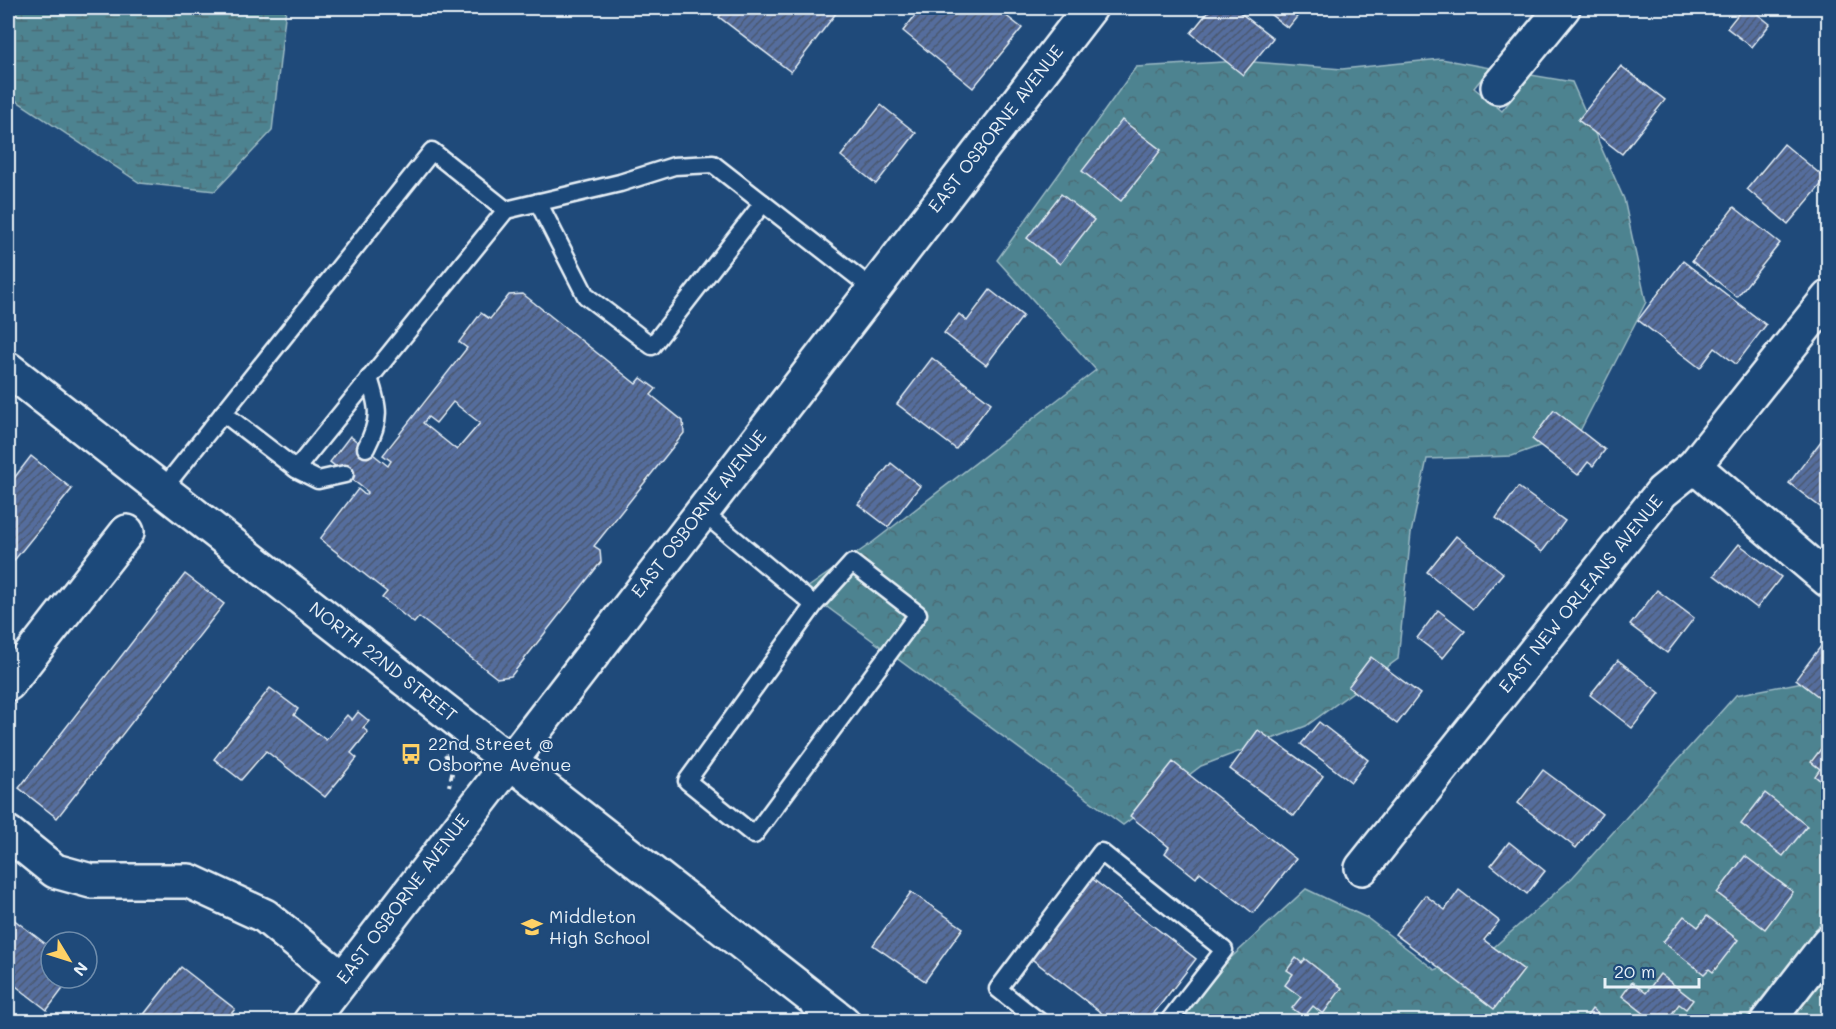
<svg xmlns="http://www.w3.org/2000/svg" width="1836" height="1029" viewBox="0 0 1836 1029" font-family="Mali,sans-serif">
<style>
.forest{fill:url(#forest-crowns);stroke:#9bbac4;stroke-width:1.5}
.wetland{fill:url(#wetland-marsh);stroke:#9bbac4;stroke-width:1.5}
.building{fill:url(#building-hatch);stroke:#e8f1f8;stroke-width:1.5;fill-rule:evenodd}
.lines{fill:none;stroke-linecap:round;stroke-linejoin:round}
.lane-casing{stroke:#e8f1f8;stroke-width:21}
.street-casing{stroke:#e8f1f8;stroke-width:38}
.secondary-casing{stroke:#e8f1f8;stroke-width:38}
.path{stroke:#e8f1f8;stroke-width:4;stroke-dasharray:6 4.5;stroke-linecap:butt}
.lane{stroke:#1f4a7a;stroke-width:16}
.street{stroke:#1f4a7a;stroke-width:33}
.secondary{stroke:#1f4a7a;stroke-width:33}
.labels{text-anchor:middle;stroke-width:4.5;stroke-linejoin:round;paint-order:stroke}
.street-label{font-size:18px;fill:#e8f1f8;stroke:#1f4a7a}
.poi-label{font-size:18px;fill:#e8f1f8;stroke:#1f4a7a;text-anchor:start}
</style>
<defs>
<pattern id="forest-crowns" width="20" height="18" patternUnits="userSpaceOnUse" patternTransform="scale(1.5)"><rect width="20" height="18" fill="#4e8390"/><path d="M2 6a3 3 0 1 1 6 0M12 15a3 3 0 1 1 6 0" fill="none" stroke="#4b6b74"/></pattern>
<pattern id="wetland-marsh" width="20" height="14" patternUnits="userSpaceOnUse" patternTransform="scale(1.5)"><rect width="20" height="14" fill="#4e8390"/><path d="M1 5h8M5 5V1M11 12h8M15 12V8" fill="none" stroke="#4b6b74"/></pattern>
<pattern id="building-hatch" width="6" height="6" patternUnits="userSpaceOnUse" patternTransform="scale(1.5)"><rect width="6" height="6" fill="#546d9d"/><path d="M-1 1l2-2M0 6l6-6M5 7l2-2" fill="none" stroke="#4c596f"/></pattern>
</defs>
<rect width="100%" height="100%" fill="#1f4a7a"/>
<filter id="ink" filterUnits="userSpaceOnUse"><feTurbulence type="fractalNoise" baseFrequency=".0167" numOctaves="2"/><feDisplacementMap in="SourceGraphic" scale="12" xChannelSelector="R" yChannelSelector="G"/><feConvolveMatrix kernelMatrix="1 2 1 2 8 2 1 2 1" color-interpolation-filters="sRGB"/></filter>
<g filter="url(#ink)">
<g class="forest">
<path d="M 1441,59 L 1490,68 L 1474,88 L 1502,111 L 1531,75 L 1572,82 L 1624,199 L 1646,302 L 1580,431 L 1512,456 L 1427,459 L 1411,533 L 1398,659 L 1306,726 L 1201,766 L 1123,825 L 804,590 L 873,542 L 1096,370 L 997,260 L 1136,67 L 1241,61 L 1342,69 Z"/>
<path d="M 1828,677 L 1828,914 L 1744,1021 L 1169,1022 L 1165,1018 L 1306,889 L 1367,918 L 1435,970 L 1494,947 L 1572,878 L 1736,695 Z"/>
<path d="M 1828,973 L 1828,1021 L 1790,1021 L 1791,1021 Z"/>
</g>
<path class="wetland" d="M 8,8 L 286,8 L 272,131 L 215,191 L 140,183 L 8,95 Z"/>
<g class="building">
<path d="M 726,8 L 840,8 L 791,72 L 719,17 Z"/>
<path d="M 921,8 L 996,8 L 1022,28 L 973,88 L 903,31 Z"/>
<path d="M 1211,8 L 1234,8 L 1273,38 L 1243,75 L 1191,33 Z"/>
<path d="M 1262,8 L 1304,8 L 1288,28 Z"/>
<path d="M 1743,8 L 1750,8 L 1770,24 L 1752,47 L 1727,28 Z"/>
<path d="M 1621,66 L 1665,100 L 1622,154 L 1578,120 Z"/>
<path d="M 881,105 L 916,133 L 876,184 L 841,156 Z"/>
<path d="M 1122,120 L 1161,150 L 1121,201 L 1082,171 Z"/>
<path d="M 1784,144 L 1826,179 L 1788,224 L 1747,189 Z"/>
<path d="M 1061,194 L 1094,220 L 1060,264 L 1027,238 Z"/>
<path d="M 1734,207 L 1780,243 L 1737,297 L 1692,261 Z"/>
<path d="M 1683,261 L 1766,325 L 1736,364 L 1715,348 L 1700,368 L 1638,320 Z"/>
<path d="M 990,290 L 1023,316 L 986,365 L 944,333 L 959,314 L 967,321 Z"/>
<path d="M 523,294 L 636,384 L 641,378 L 656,389 L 651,395 L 683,421 L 684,433 L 594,546 L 600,550 L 601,562 L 511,676 L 497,678 L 419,617 L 414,623 L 382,598 L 387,592 L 320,539 L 358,489 L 365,495 L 368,492 L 330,462 L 350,436 L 388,466 L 391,461 L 383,455 L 467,348 L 459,342 L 481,313 L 490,319 L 509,295 ZM 453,402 L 480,423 L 457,450 L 423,423 L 428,417 L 436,423 Z"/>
<path d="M 932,358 L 991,403 L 956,449 L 897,404 Z"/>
<path d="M 1554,410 L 1605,450 L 1593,466 L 1588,462 L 1578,475 L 1532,439 Z"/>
<path d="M 1828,432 L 1828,513 L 1789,483 Z"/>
<path d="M 31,456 L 72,489 L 8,568 L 8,486 Z"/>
<path d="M 891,463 L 920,486 L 888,527 L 858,504 Z"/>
<path d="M 1518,487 L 1565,521 L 1542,552 L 1496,518 Z"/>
<path d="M 1456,536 L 1503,573 L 1473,609 L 1427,572 Z"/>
<path d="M 1739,544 L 1781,577 L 1757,608 L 1714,575 Z"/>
<path d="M 185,574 L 224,604 L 57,818 L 19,788 Z"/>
<path d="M 1657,590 L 1694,618 L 1667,653 L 1630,625 Z"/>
<path d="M 1438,610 L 1465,631 L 1443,658 L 1417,638 Z"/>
<path d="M 1821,646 L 1828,652 L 1828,684 L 1819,697 L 1796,679 Z"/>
<path d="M 1371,657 L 1420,694 L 1397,724 L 1348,687 Z"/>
<path d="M 1618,660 L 1660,693 L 1632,728 L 1590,695 Z"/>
<path d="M 270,688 L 298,709 L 294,715 L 326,740 L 347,715 L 352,720 L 358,712 L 369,721 L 363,728 L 368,732 L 351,753 L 357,758 L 325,797 L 266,751 L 241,780 L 214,759 Z"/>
<path d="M 1319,722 L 1368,760 L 1351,782 L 1301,744 Z"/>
<path d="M 1258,730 L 1323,776 L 1294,816 L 1230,769 Z"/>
<path d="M 1823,746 L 1828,750 L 1828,787 L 1815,776 L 1820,769 L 1811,762 Z"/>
<path d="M 1173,762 L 1296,859 L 1253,913 L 1200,872 L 1196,878 L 1165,853 L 1169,847 L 1130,816 Z"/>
<path d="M 1543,770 L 1602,814 L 1576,848 L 1518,803 Z"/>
<path d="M 1765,793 L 1807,826 L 1783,856 L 1741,824 Z"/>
<path d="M 1509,842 L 1545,871 L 1527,894 L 1491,865 Z"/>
<path d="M 1745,856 L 1793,892 L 1765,929 L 1717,893 Z"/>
<path d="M 1090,877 L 1196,959 L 1147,1022 L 1113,1022 L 1028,956 Z"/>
<path d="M 1459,890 L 1499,921 L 1484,940 L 1524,970 L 1494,1009 L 1395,934 L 1425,895 L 1445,910 Z"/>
<path d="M 911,892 L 963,928 L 925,981 L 873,945 Z"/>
<path d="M 8,915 L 51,948 L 51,978 L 71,978 L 47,1010 L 8,980 Z"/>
<path d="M 1684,916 L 1698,927 L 1707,916 L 1738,940 L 1713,972 L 1709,969 L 1704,974 L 1663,942 Z"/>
<path d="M 1296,958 L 1302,963 L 1305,959 L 1342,988 L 1323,1014 L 1313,1006 L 1304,1017 L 1292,1008 L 1301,997 L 1285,985 L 1293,974 L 1287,970 Z"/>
<path d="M 181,967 L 235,1009 L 225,1022 L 148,1022 L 142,1017 Z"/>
<path d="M 1660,974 L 1693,1000 L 1686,1009 L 1679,1004 L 1666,1022 L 1655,1022 L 1622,996 L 1632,982 L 1646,993 Z"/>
<path d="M 1592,1009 L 1608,1022 L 1583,1022 Z"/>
</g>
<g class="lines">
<defs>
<g id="lane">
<path d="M 538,202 L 586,296 L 652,346 L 763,203"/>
<path d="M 223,413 L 296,469 L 506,210"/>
<path d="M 366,448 C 381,419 379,408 369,378"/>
<path d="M 296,469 L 318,480 L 345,474"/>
<path d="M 162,490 L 432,151 L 506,210 L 620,183 L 674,166 L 713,164 L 873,289"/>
<path d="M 701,511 L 814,605 L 687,781 L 754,835 L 918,614 L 852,563 L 814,605"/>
<path d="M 1040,1022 L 998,989 L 1101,852 L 1224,950 L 1168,1022"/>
</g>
<g id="street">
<path d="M 1498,87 L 1563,8"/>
<path d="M 1694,466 L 1828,580"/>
<path d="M 8,684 L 127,532"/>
<path d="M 8,833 L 55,871 L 91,881 L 189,881 L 265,916 L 342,979"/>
<path d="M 1362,868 L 1662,492 L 1694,466 L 1828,298"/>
<path d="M 1767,1022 L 1828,943"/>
</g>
<g id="secondary">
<path d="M 8,369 L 843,1022"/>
<path d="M 310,1022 L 1090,8"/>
</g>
</defs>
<use href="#lane" class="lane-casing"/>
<use href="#street" class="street-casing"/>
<use href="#secondary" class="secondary-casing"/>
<path class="path" d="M 445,754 L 453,769 L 449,786"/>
<use href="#lane" class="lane"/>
<use href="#street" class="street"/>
<use href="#secondary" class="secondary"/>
</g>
</g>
<defs>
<symbol id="bus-bare" viewBox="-9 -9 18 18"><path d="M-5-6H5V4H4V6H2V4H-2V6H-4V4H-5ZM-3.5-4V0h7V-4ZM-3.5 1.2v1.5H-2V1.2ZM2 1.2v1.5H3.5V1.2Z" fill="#ffd166" stroke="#1f4a7a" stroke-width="2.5" paint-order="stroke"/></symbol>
<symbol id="school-bare" viewBox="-9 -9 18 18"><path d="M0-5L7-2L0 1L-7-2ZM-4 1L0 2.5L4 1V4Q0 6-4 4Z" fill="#ffd166" stroke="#1f4a7a" stroke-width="2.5" paint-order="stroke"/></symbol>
</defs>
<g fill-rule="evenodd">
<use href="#bus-bare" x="396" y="739" width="30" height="30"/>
<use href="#school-bare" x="517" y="912" width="30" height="30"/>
</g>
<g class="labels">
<g class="street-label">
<text transform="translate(996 129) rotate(-52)" y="6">EAST OSBORNE AVENUE</text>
<text transform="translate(699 514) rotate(-52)" y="6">EAST OSBORNE AVENUE</text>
<text transform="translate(1581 594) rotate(-51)" y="6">EAST NEW ORLEANS AVENUE</text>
<text transform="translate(383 662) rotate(38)" y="6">NORTH 22ND STREET</text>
<text transform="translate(403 899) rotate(-53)" y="6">EAST OSBORNE AVENUE</text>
</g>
<g class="poi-label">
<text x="428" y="750">22nd Street @<tspan x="428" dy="21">Osborne Avenue</tspan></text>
<text x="549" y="923">Middleton<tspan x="549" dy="21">High School</tspan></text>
</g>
</g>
<rect width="1836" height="1029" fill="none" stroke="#1f4a7a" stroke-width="30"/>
<rect x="15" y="15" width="1806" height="999" fill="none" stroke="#e8f1f8" stroke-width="2" filter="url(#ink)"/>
<g transform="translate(69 960) rotate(128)"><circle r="28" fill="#1f4a7a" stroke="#6f8dac" stroke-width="1.5"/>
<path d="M0-4.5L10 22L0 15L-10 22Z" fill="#ffd166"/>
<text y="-9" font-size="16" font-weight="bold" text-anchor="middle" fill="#e8f1f8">N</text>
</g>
<path d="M1605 978v9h94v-9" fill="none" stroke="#e8f1f8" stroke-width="3"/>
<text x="1614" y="978" font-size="18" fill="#e8f1f8" stroke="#1f4a7a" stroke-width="4.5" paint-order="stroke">20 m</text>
</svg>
